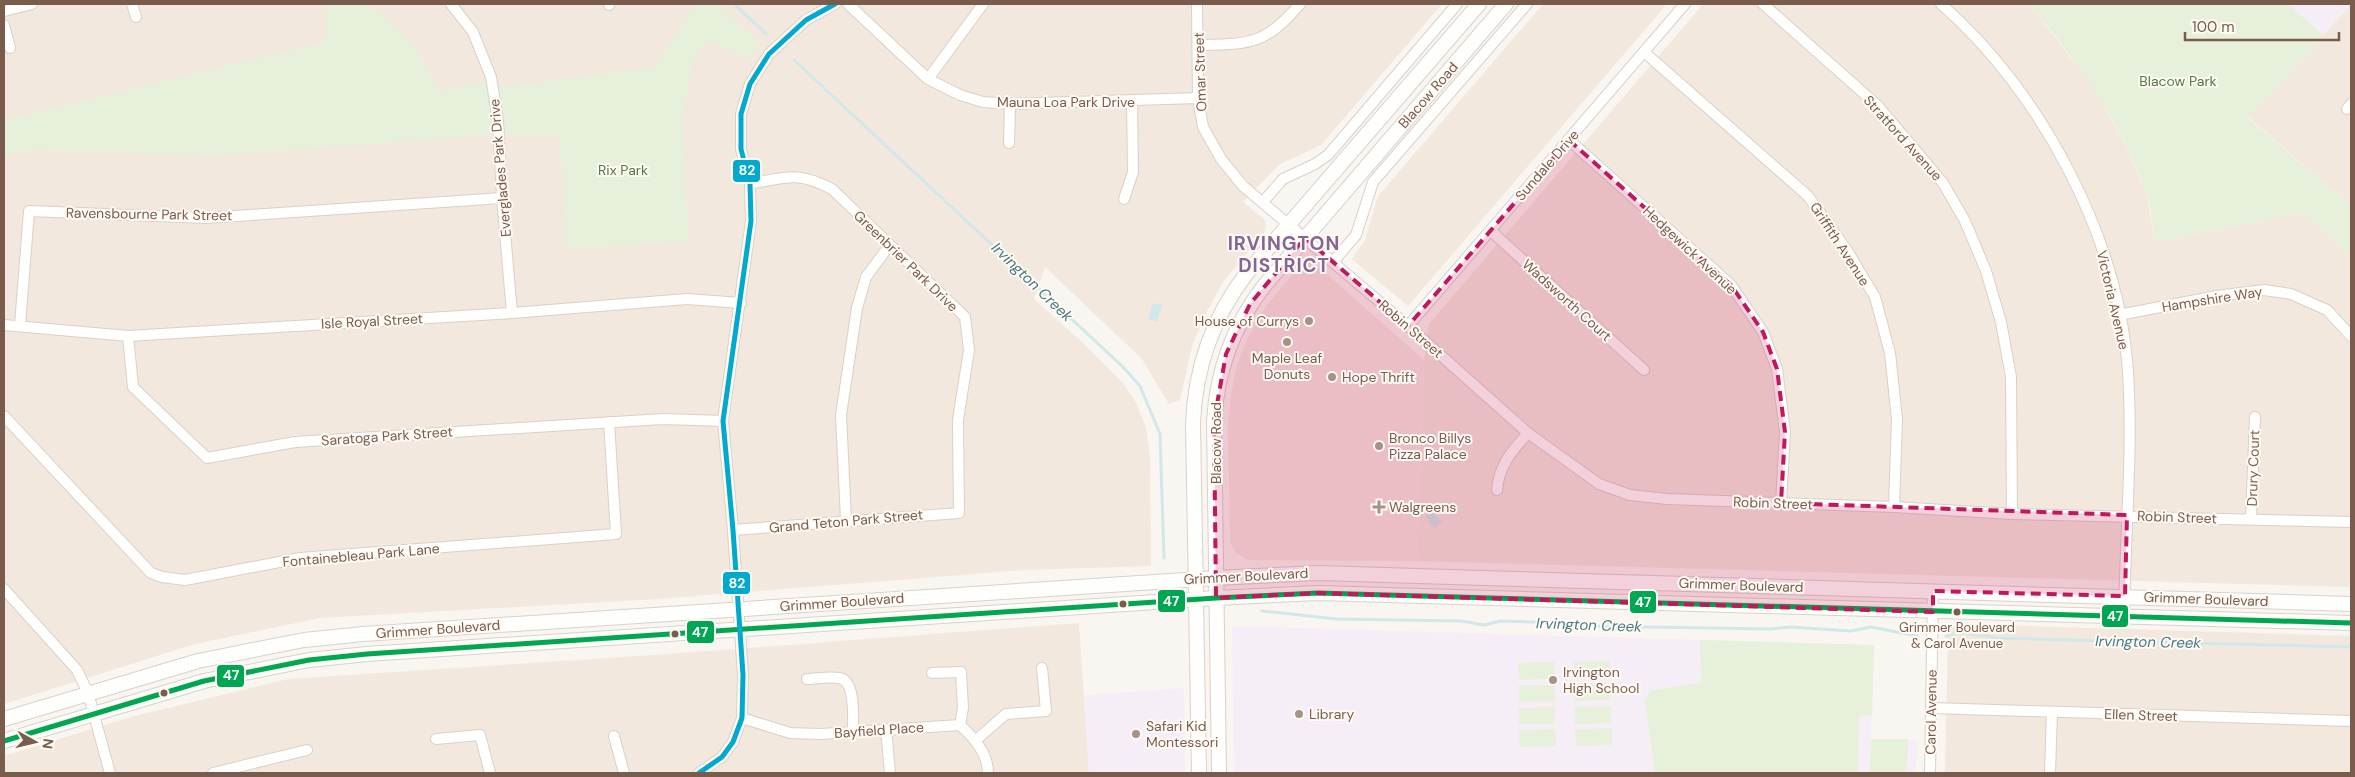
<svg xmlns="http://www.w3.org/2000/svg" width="2355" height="777" viewBox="0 0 2355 777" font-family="'DM Sans',sans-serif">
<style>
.residential{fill:#f2e8de}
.commercial{fill:#f6e8e1}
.education{fill:#f6eef6}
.green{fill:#e7f0db}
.water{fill:#d0e8ea}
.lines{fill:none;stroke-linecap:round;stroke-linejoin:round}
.stream{stroke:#d0e8ea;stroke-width:3}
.minor-casing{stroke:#d7d1cb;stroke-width:12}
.secondary-casing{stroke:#d9d2cb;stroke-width:16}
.minor{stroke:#fefefd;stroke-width:10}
.secondary{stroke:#fefefd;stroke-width:14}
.bus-1-casing{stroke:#fffaf3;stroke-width:9}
.bus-2-casing{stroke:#fffaf3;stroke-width:9}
.bus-1{stroke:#00a651;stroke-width:5}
.bus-2{stroke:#00a9ce;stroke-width:5}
.marked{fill:#c2185b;fill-opacity:0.2;stroke:#c2185b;stroke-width:4;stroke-dasharray:10 6;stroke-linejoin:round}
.poi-dot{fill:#a69286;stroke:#fffaf3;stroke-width:2}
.bus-dot{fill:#7a5c4d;stroke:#fffaf3;stroke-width:2}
.labels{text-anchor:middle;stroke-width:4;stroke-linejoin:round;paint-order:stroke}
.bus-label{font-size:13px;fill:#7a5c4d;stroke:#fffaf3}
.street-label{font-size:14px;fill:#7a5c4d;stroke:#fffaf3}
.park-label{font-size:14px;fill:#537a41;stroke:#fffaf3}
.poi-label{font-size:14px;fill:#7a5c4d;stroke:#fffaf3;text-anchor:start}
.water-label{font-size:15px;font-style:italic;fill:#437c86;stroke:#fffaf3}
.district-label{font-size:19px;font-weight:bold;letter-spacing:1px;fill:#846695;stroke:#fffaf3}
.line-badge{stroke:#fffaf3;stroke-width:2}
.badge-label{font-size:14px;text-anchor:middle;font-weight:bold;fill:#fff}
</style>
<rect width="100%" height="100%" fill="#f9f5f0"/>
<g class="residential">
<path d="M 4,4 L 1442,4 L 1321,145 L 1280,164 L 1243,202 L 1264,219 L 1266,226 L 1264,233 L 1223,282 L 1206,313 L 1192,346 L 1180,400 L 1169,404 L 1142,359 L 1045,267 L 1034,299 L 1083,343 L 1124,384 L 1136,403 L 1146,427 L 1150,458 L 1151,566 L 1025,570 L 658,599 L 320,618 L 195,644 L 4,704 Z"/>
<path d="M 1543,4 L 1667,4 L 1408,306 L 1352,259 L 1365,240 L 1376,202 L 1379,195 Z"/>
<path d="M 1703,4 L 2029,4 L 2093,86 L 2128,150 L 2147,195 L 2155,242 L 2302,213 L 2351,255 L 2351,587 L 1417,561 L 1424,360 L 1429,324 Z"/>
<path d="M 2351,4 L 2351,206 L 2247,116 L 2278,86 Z"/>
<path d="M 1079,623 L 1089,773 L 4,773 L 4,756 L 131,717 L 288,679 L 669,654 Z"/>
<path d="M 1956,624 L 2351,636 L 2351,773 L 1945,773 L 1948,632 Z"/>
</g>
<path class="commercial" d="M 1307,261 L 1312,261 L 1424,360 L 1417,561 L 1248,560 L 1236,553 L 1230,542 L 1228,426 L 1231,395 L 1237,365 L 1247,339 L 1266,306 L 1301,264 Z"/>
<g class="education">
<path d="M 2288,4 L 2351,4 L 2323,35 Z"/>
<path d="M 1232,626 L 1874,645 L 1871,739 L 1917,740 L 1916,773 L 1234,773 Z"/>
<path d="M 1184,688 L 1185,773 L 1089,773 L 1084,695 Z"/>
</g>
<g class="green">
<path d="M 329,4 C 338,4 348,2 356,4 C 399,14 422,56 439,91 L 480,82 L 512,86 L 655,67 L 695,4 L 717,4 L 760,43 L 749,60 L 708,39 L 695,55 L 682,118 L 689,242 L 566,249 L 560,135 L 481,136 L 214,156 L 34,150 L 4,156 L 4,120 L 324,42 Z"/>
<path d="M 2029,4 L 2288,4 L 2323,35 L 2278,86 L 2247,117 L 2351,206 L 2351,255 L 2302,213 L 2155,242 C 2152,226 2152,208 2146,193 C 2121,122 2077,61 2029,4 Z"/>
<path d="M 1700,640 L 1874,645 L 1872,715 L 1859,716 L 1858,773 L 1655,773 L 1645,701 L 1651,690 L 1701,683 Z"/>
<path d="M 1610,661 L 1611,678 L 1574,679 L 1574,662 Z"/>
<path d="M 1554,662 L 1555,679 L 1519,680 L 1518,663 Z"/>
<path d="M 1611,683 L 1611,700 L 1575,701 L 1575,684 Z"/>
<path d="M 1519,685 L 1555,685 L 1555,701 L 1519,702 Z"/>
<path d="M 1611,706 L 1611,723 L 1575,724 L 1575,707 Z"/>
<path d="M 1555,707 L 1555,724 L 1519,724 L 1519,708 Z"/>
<path d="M 1612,728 L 1612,745 L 1576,746 L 1575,729 Z"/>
<path d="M 1555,729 L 1556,746 L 1520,747 L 1519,730 Z"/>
<path d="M 1871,739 L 1908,739 L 1907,773 L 1870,773 Z"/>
</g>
<g class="water">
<path d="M 1153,303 L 1162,305 L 1157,322 L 1148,319 Z"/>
<path d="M 1432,507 L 1435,515 L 1442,521 L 1435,528 L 1428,521 L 1424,510 Z"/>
</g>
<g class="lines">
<g class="stream">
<path d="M 734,4 L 766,34"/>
<path d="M 794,60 L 1123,367 L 1140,386 L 1160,434 L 1164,558"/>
<path d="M 1262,611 L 1337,619 L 1461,621 L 1484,625 L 1501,621 L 1564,623 L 1585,626 L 1772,629 L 1790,627 L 1851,631 L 1871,627 L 1917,636"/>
<path d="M 1946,636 L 1961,632 L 1996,638 L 2351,647"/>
</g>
<defs>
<g id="minor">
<path d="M 132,4 L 136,17"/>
<path d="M 451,4 L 473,32 L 491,77 L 498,121 L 502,198 L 512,313"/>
<path d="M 609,4 L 609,5"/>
<path d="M 848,4 L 928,79 L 960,95 L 983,102 L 1010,104 L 1198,98"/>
<path d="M 1197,4 L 1198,98 L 1203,127 L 1221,159 L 1243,186 L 1408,326 L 1528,433 L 1599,484 L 1630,495 L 1667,499 L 1894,507 L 2012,514 L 2351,522"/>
<path d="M 1763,4 L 1877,105 L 1943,183 L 1965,221 L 1986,271 L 2001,322 L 2011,377 L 2012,514"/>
<path d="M 1941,4 C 2041,91 2119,238 2128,372 C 2133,454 2125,536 2124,617"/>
<path d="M 4,11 L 32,4"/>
<path d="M 4,25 L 10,48"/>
<path d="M 1199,45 C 1250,44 1265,45 1300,4"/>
<path d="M 1644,52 L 1808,196 L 1848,252 L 1875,297 L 1890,353 L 1897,419 L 1894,507"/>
<path d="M 928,79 L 983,4"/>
<path d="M 2347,109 L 2351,104"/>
<path d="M 1569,140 L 1731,285 L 1763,332 L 1777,369 L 1785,432 L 1781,503"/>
<path d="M 1009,143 L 1010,104"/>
<path d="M 1124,199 L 1133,172 L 1132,102"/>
<path d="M 1263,202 L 1283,179 L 1315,164 L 1328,155 L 1457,4"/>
<path d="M 1491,231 L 1644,370"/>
<path d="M 1333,262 L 1356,235 L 1373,182 L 1527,4"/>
<path d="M 2119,315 L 2217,296 L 2264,290 L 2291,294 L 2327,310 L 2351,336"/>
<path d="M 4,325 L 128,336 L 512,313 L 687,299 L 741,303"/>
<path d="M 20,325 L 29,211 L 206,218 L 502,198"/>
<path d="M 1408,326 L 1685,4"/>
<path d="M 128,336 L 133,387 L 207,458 L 295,442 L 663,419 L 723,421"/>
<path d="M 4,416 L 151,573 L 162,577 L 185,580 L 300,558 L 616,534 L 609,422"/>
<path d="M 1497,490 C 1499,465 1512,451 1528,433"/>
<path d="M 2251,519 L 2255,417"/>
<path d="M 846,520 L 841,415 L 857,308 L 866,277 L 889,246"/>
<path d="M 733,530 L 959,513 L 958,420 L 969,350 L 965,317 L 832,189 C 797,171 787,177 750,184"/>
<path d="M 4,589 L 77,670 L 88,693 L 110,773"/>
<path d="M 932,673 L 961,672 L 963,708 L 960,725"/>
<path d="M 807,679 C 817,679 828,676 839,678 C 856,680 853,718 853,731"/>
<path d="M 1932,708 L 2351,721"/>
<path d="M 742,718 L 790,733 L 821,734 L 960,725 C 974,738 988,753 988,773"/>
<path d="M 886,729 L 890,773"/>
<path d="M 614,736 L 624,773"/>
<path d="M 436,739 L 480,735 L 490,773"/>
<path d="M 976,740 L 1006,714 L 1046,711 L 1042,668"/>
<path d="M 213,773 L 307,750"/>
<path d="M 699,773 L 722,757 L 733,742 L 742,718 L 743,675 L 733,530 L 723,421 L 751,221 L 750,184 L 741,149 L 741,114 L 750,84 L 769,54 L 806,20 L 835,4"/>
<path d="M 1930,773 L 1933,591"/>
<path d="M 2050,773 L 2052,712"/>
</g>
<g id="secondary">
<path d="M 4,719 L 198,661 L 304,640 L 363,634 L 1216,578 L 1318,573 L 2351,604"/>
<path d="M 4,741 L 204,681 L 309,660 L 367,654 L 1216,598 L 1318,593 L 2351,623"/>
<path d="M 1199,773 L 1193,424 C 1195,368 1213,317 1247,273 L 1479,4"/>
<path d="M 1219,773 L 1214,421 C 1217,370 1233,326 1264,286 L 1506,4"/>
</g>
</defs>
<use href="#minor" class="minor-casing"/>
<use href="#secondary" class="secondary-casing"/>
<use href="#minor" class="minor"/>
<use href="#secondary" class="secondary"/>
<defs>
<path id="bus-1" d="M 4,741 L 204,681 L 309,660 L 367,654 L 1216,598 L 1318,593 L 2351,623"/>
<path id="bus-2" d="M 699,773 L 722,757 L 733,742 L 742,718 L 743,675 L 733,530 L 723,421 L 751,221 L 750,184 L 741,149 L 741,114 L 750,84 L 769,54 L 806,20 L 835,4"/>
</defs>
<use href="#bus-1" class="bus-1-casing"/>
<use href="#bus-2" class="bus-2-casing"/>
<use href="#bus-1" class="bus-1"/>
<use href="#bus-2" class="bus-2"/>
</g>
<path class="marked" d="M 1569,140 L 1731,285 L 1763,332 L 1777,369 L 1785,432 L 1781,503 L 2127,515 L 2125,596 L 1933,591 L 1933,612 L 1318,593 L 1216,598 L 1214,421 L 1226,354 L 1250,304 L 1305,238 L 1408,326 Z"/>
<g class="poi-dot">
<circle cx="1309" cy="321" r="5"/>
<circle cx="1287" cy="342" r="5"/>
<circle cx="1332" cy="377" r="5"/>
<circle cx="1379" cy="446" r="5"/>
<path d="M1376.5 499.5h5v5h5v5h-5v5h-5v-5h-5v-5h5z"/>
<circle cx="1553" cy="680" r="5"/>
<circle cx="1299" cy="714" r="5"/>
<circle cx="1136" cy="734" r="5"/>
</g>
<g class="bus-dot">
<circle cx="1123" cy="604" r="4.5"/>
<circle cx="1957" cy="612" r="4.5"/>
<circle cx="675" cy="634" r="4.5"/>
<circle cx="164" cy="693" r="4.5"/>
</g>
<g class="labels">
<g class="bus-label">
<text x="1957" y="632">Grimmer Boulevard<tspan x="1957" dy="16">&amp; Carol Avenue</tspan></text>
</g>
<g class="street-label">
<text transform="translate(1200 72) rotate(-92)" y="5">Omar Street</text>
<text transform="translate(1428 95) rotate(-49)" y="5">Blacow Road</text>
<text x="1066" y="107">Mauna Loa Park Drive</text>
<text transform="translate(1903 138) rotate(48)" y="5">Stratford Avenue</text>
<text transform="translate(1547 165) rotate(-49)" y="5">Sundale Drive</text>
<text transform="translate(500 168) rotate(-95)" y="5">Everglades Park Drive</text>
<text transform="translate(149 214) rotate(1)" y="5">Ravensbourne Park Street</text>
<text transform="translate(1840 244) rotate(57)" y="5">Griffith Avenue</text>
<text transform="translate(1690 250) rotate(43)" y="5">Hedgewick Avenue</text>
<text transform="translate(906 261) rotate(44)" y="5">Greenbrier Park Drive</text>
<text transform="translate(2212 299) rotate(-9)" y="5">Hampshire Way</text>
<text transform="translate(1567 300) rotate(42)" y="5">Wadsworth Court</text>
<text transform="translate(2113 300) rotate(77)" y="5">Victoria Avenue</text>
<text transform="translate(372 321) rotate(-3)" y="5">Isle Royal Street</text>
<text transform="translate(1411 329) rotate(41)" y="5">Robin Street</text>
<text transform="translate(387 436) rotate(-4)" y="5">Saratoga Park Street</text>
<text transform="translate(1216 443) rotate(-90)" y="5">Blacow Road</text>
<text transform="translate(2253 468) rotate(-88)" y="5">Drury Court</text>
<text transform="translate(1773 503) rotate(2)" y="5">Robin Street</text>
<text transform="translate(2177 517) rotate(2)" y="5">Robin Street</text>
<text transform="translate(846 521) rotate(-5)" y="5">Grand Teton Park Street</text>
<text transform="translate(361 555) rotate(-5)" y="5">Fontainebleau Park Lane</text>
<text transform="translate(1246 576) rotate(-3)" y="5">Grimmer Boulevard</text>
<text transform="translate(1741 585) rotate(2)" y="5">Grimmer Boulevard</text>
<text transform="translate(2206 599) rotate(2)" y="5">Grimmer Boulevard</text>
<text transform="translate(842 602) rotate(-4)" y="5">Grimmer Boulevard</text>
<text transform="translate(438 629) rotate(-4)" y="5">Grimmer Boulevard</text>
<text transform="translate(1931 712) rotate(-89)" y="5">Carol Avenue</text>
<text transform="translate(2141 715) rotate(2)" y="5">Ellen Street</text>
<text transform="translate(879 730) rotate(-4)" y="5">Bayfield Place</text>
</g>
<g class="park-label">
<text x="2178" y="86">Blacow Park</text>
<text x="623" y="175">Rix Park</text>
</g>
<g class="poi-label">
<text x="1299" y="326" text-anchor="end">House of Currys</text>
<text x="1287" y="363" text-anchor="middle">Maple Leaf<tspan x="1287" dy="16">Donuts</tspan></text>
<text x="1342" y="382">Hope Thrift</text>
<text x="1389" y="443">Bronco Billys<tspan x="1389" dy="16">Pizza Palace</tspan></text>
<text x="1389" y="512">Walgreens</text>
<text x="1563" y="677">Irvington<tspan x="1563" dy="16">High School</tspan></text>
<text x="1309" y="719">Library</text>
<text x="1146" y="731">Safari Kid<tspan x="1146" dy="16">Montessori</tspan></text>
</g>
<g class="water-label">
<text transform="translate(1032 282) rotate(44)" y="5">Irvington Creek</text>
<text transform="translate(1589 625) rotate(2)" y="5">Irvington Creek</text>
<text transform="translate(2148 642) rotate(1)" y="5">Irvington Creek</text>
</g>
<g class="district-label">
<text x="1284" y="250">IRVINGTON<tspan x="1284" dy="22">DISTRICT</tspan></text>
</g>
</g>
<g class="line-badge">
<rect x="732" y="159" width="29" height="24" rx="5" fill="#00a9ce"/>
<rect x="722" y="571" width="29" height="24" rx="5" fill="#00a9ce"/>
<rect x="1157" y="589" width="29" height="24" rx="5" fill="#00a651"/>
<rect x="1629" y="590" width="28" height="24" rx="5" fill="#00a651"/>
<rect x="2101" y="604" width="28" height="24" rx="5" fill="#00a651"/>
<rect x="686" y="620" width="29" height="24" rx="5" fill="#00a651"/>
<rect x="216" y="664" width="29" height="24" rx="5" fill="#00a651"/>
</g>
<g class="badge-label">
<text x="747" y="175">82</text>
<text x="737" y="588">82</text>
<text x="1171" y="606">47</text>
<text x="1643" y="607">47</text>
<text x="2115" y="621">47</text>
<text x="700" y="637">47</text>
<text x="231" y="680">47</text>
</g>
<rect width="2355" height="777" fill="none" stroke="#7a5c4d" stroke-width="10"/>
<g transform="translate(35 742) rotate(98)" stroke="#fffaf3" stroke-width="4" paint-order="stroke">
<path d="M0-4L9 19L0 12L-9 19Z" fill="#7a5c4d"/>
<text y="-8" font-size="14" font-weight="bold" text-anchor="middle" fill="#7a5c4d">N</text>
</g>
<path d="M2185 32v8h154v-8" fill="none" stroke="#7a5c4d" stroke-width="2.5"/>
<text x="2192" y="32" font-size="15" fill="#7a5c4d" stroke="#fffaf3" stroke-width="4" paint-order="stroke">100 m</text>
</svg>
